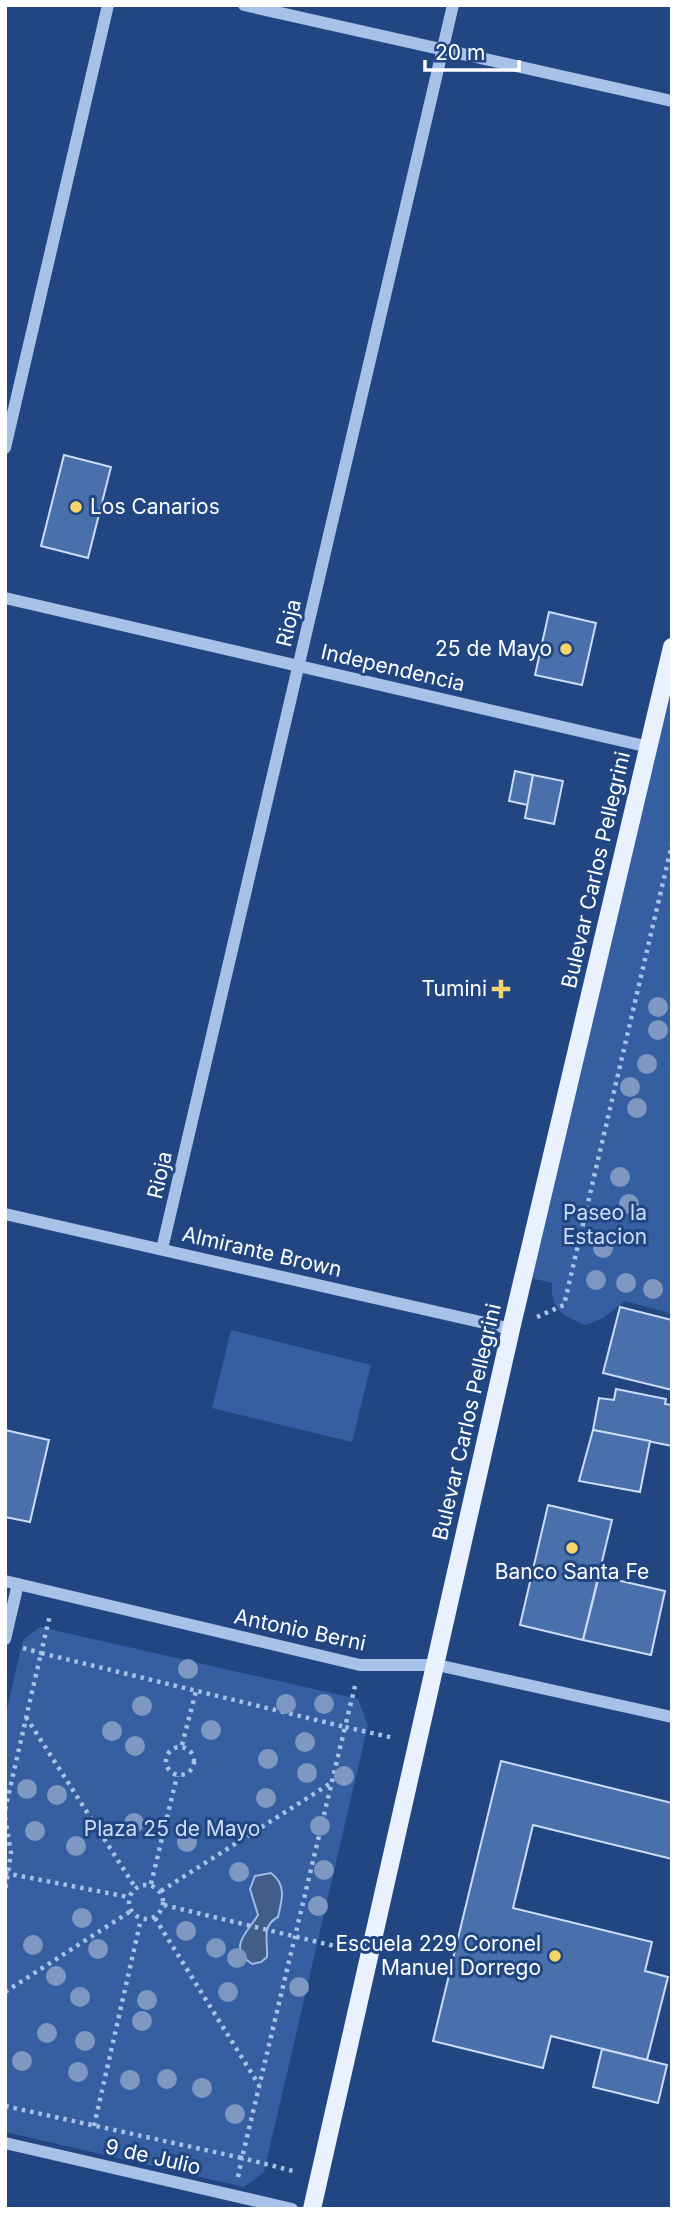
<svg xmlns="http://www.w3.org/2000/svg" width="677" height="2214" viewBox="0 0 677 2214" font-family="Inter,sans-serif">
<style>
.green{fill:#355fa0}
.water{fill:#435d89;stroke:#9bbbe9;stroke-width:2}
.building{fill:#4a70ab;stroke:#cbdcf6;stroke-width:2}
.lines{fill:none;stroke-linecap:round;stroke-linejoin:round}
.path{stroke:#a8c1e8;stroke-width:4.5;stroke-dasharray:3.5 5;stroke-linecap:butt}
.minor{stroke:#a8c1e8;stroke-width:12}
.major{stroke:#eaf1fe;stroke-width:18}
.tree{fill:#7e98c2}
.poi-dot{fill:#f5d469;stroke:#214682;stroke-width:2.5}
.labels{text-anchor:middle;stroke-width:6;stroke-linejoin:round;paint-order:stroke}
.poi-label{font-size:21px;fill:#fff;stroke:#214682;text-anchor:end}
.street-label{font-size:21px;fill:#fff;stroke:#214682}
.park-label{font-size:21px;fill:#cbdcf6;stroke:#214682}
</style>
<rect width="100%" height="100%" fill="#214682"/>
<g class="green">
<path d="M 672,647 L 672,1314 L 625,1301 L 603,1318 L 586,1325 C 564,1317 550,1310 552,1283 L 523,1276 Z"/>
<path d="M 231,1330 L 371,1365 L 352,1442 L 212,1408 Z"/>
<path d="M 40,1627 L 358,1699 L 368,1725 L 264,2172 L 244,2187 L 5,2132 L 5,1717 L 23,1640 Z"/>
</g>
<path class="water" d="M 271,1873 C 287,1885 282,1900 278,1917 C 261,1926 268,1940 267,1957 L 261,1962 L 252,1964 C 227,1947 247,1933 258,1915 L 250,1889 L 255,1876 Z"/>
<g class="building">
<path d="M 64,455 L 111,467 L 88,558 L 41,546 Z"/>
<path d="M 549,612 L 596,623 L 582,685 L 535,675 Z"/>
<path d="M 515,771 L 533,775 L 528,805 L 509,801 Z"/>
<path d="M 533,775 L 563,781 L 554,824 L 525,818 Z"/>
<path d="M 620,1307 L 672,1320 L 672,1390 L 603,1373 Z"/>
<path d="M 616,1389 L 666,1399 L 665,1404 L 672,1405 L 672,1446 L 593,1430 L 599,1398 L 614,1400 Z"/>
<path d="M 5,1430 L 49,1440 L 30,1522 L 5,1517 Z"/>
<path d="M 593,1430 L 650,1441 L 640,1492 L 579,1481 Z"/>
<path d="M 548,1505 L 612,1520 L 583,1640 L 520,1625 Z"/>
<path d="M 599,1576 L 665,1591 L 651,1655 L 583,1640 Z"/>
<path d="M 501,1761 L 672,1803 L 672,1859 L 533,1825 L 513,1908 L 652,1942 L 645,1971 L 668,1977 L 647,2060 L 551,2036 L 543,2068 L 433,2041 Z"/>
<path d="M 602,2049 L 667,2065 L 658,2103 L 593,2087 Z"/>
</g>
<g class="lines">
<g class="path">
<path d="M 537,1317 L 564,1305 L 672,844"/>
<path d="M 23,1648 L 41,1653 L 50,1615"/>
<path d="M 355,1686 L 345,1727 L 394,1738"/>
<path d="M 26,1717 L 135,1887"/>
<path d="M 182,1745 L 196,1691"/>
<circle cx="180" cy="1761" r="14"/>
<path d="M 5,1810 L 41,1653 L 345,1727 L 242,2158 L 5,2106"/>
<path d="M 5,1817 L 11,1853 L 5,1892"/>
<path d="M 5,1873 L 128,1897"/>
<path d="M 151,1884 L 177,1776"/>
<circle cx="146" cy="1902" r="17"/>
<path d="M 161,1891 L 331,1783"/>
<path d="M 164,1905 L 347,1949"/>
<path d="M 155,1918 L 259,2085"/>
<path d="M 5,1992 L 131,1911"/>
<path d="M 94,2126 L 141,1919"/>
<path d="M 238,2177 L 242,2158 L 297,2172"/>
</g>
<g class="minor">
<path d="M 244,5 L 672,101"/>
<path d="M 5,448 L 108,5"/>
<path d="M 5,598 L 649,747"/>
<path d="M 5,1214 L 511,1329"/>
<path d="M 162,1249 L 453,5"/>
<path d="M 5,1581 L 360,1665 L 437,1665 L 672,1717"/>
<path d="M 5,1639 L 18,1584"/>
<path d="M 5,2143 L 292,2209"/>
</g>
<path class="major" d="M 312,2209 L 511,1329 L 672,647"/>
</g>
<g class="tree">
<circle cx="658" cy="1007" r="10"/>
<circle cx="658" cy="1030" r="10"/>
<circle cx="647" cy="1064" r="10"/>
<circle cx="630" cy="1087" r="10"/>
<circle cx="637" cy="1108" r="10"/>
<circle cx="620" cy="1177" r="10"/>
<circle cx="629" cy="1204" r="10"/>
<circle cx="603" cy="1248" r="10"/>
<circle cx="596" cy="1280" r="10"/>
<circle cx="626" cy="1283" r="10"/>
<circle cx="653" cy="1289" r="10"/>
<circle cx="188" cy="1669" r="10"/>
<circle cx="286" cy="1704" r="10"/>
<circle cx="324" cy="1704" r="10"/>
<circle cx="142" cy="1706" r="10"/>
<circle cx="211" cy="1730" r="10"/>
<circle cx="112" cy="1731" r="10"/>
<circle cx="305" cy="1742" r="10"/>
<circle cx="135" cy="1746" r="10"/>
<circle cx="268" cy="1759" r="10"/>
<circle cx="307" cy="1773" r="10"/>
<circle cx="344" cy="1776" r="10"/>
<circle cx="27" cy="1789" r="10"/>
<circle cx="57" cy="1795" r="10"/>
<circle cx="266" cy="1798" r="10"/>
<circle cx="134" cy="1823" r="10"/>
<circle cx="320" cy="1826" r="10"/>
<circle cx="35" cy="1831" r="10"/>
<circle cx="187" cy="1842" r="10"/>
<circle cx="76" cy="1846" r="10"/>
<circle cx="324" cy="1870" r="10"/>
<circle cx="239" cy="1872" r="10"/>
<circle cx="318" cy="1906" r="10"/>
<circle cx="82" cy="1918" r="10"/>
<circle cx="186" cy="1931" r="10"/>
<circle cx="33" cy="1945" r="10"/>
<circle cx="216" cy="1948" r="10"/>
<circle cx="98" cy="1949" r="10"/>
<circle cx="237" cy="1958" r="10"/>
<circle cx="56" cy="1976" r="10"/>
<circle cx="299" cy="1987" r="10"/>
<circle cx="228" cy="1992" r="10"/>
<circle cx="80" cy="1997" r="10"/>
<circle cx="147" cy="2000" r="10"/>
<circle cx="142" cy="2021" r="10"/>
<circle cx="47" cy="2033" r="10"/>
<circle cx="85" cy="2041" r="10"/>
<circle cx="22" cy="2061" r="10"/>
<circle cx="78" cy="2072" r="10"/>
<circle cx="167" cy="2079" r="10"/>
<circle cx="130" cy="2080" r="10"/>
<circle cx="202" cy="2088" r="10"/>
<circle cx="235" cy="2114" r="10"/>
</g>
<g class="poi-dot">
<circle cx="76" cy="507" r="7"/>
<circle cx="566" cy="649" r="7"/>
<path d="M497.5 978.5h7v7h7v7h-7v7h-7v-7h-7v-7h7z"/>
<circle cx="572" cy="1548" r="7"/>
<circle cx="555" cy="1956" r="7"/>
</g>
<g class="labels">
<g class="poi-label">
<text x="90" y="514" text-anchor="start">Los Canarios</text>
<text x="552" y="656">25 de Mayo</text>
<text x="487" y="996">Tumini</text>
<text x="572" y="1579" text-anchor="middle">Banco Santa Fe</text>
<text x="541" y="1951">Escuela 229 Coronel<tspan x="541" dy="24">Manuel Dorrego</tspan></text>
</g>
<g class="street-label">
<text transform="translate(289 623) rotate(-77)" y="7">Rioja</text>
<text transform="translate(393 668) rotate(13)" y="7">Independencia</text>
<text transform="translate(596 870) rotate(-77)" y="7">Bulevar Carlos Pellegrini</text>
<text transform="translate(160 1175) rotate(-77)" y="7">Rioja</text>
<text transform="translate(262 1252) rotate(13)" y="7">Almirante Brown</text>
<text transform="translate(467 1422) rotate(-77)" y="7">Bulevar Carlos Pellegrini</text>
<text transform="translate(300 1630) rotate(12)" y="7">Antonio Berni</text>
<text transform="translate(153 2157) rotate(13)" y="7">9 de Julio</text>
</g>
<g class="park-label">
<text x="605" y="1220">Paseo la<tspan x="605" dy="24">Estacion</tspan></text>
<text x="172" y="1836">Plaza 25 de Mayo</text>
</g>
</g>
<rect width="677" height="2214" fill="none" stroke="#ffffff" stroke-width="14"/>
<path d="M425 60v10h94v-10" fill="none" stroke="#ffffff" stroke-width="3.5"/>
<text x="435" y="60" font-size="21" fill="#ffffff" stroke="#214682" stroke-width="5" paint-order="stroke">20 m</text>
</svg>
